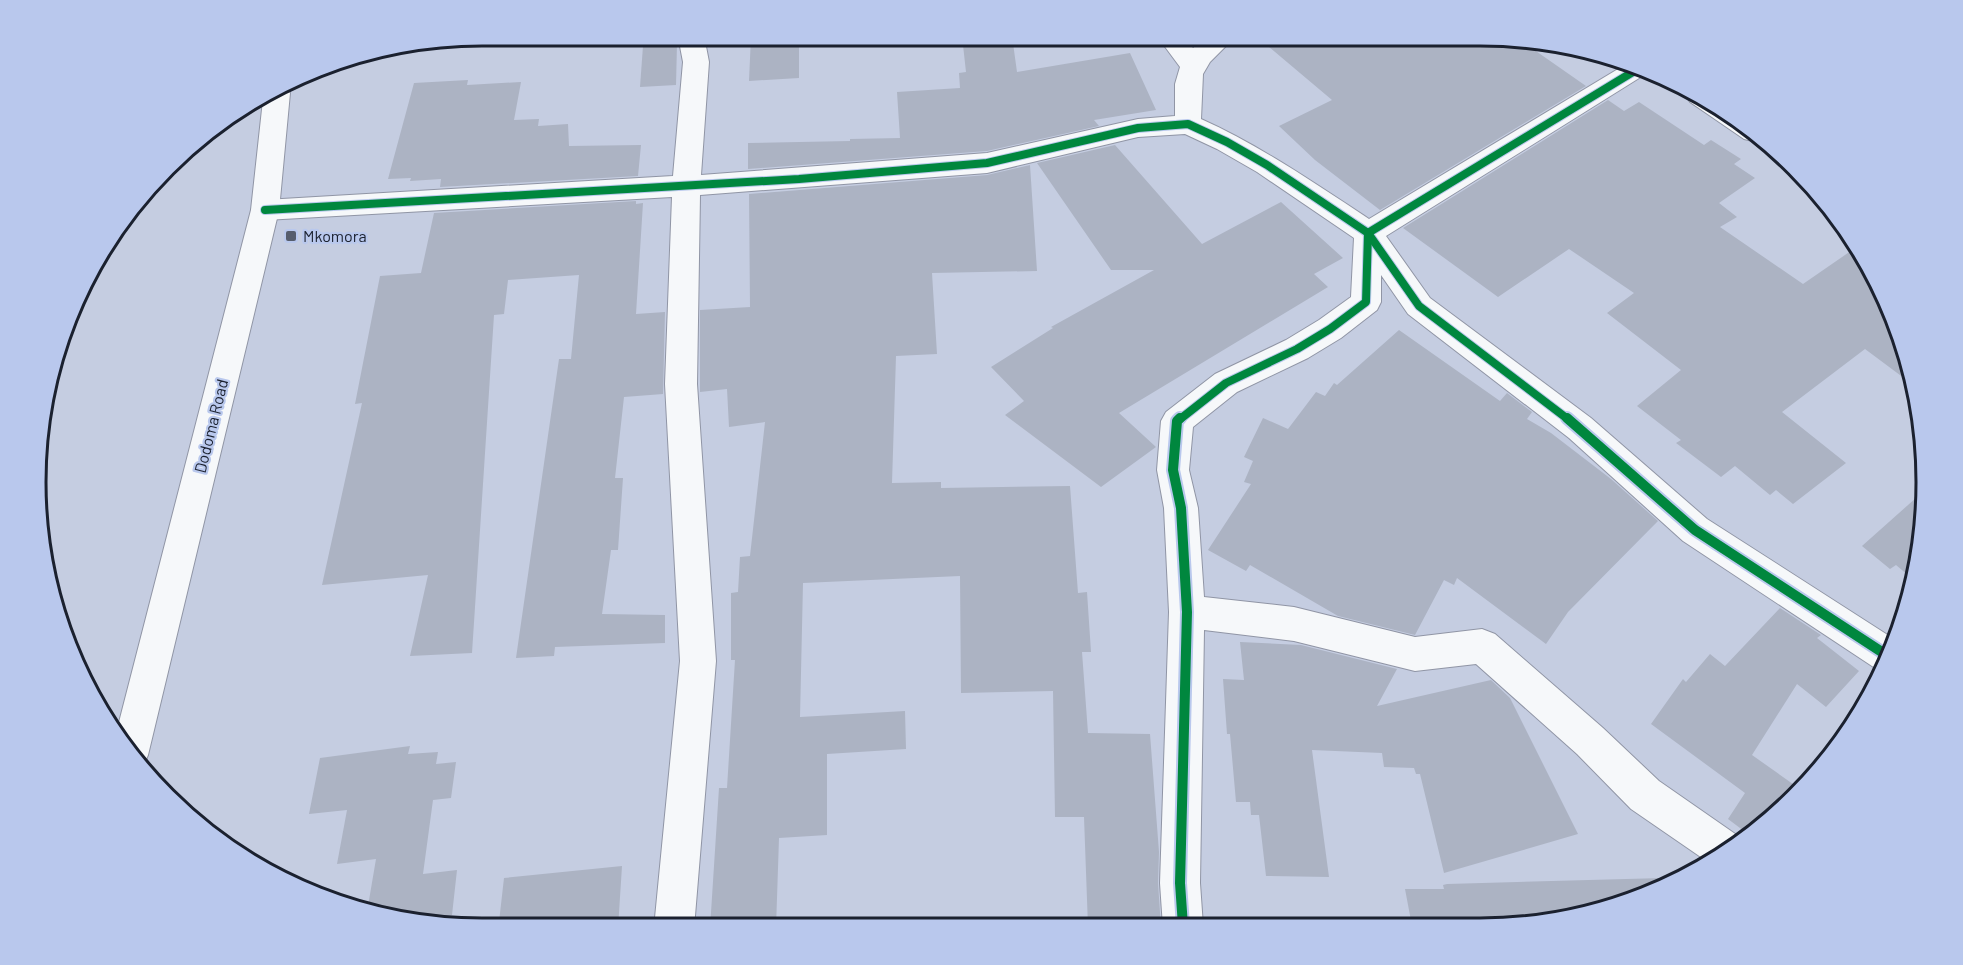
<svg xmlns="http://www.w3.org/2000/svg" width="1963" height="965" viewBox="0 0 1963 965" font-family="Barlow,sans-serif">
<style>
.building{fill:#acb3c3}
.lines{fill:none;stroke-linecap:round;stroke-linejoin:round}
.street-casing{stroke:#9095a5;stroke-width:2}
.highway-casing{stroke:#9095a5;stroke-width:2}
.street{fill:#f6f8fa;fill-rule:evenodd}
.highway{fill:#f6f8fa;fill-rule:evenodd}
.cycleway-far1-casing{stroke:#b9c8ed;stroke-width:10}
.cycleway-casing{stroke:#b9c8ed;stroke-width:14}
.cycleway-far1{stroke:#00873e;stroke-width:8}
.cycleway{stroke:#00873e;stroke-width:10}
.poi-dot{fill:#565d6d;stroke:#b9c8ed;stroke-width:2}
.labels{text-anchor:middle;stroke-width:4.5;stroke-linejoin:round;paint-order:stroke}
.poi-label{font-size:16px;fill:#1b212f;stroke:#b9c8ed;text-anchor:start}
.street-label{font-size:16px;fill:#1b212f;stroke:#b9c8ed}
.rim{fill:none;stroke:#1b212f;stroke-width:3}
</style>
<rect width="100%" height="100%" fill="#c5cde1"/>
<g class="building">
<path d="M 751,36 L 799,36 L 799,78 L 749,81 Z"/>
<path d="M 962,36 L 1012,36 L 1017,72 L 1130,53 L 1156,110 L 1094,120 L 1099,126 L 987,151 L 748,169 L 748,143 L 850,141 L 850,139 L 900,138 L 897,92 L 960,88 L 959,73 L 966,72 Z"/>
<path d="M 1256,36 L 1481,36 L 1520,40 L 1586,86 L 1380,210 L 1315,160 L 1279,126 L 1332,100 Z"/>
<path d="M 677,44 L 676,85 L 640,87 L 643,46 Z"/>
<path d="M 468,80 L 467,85 L 521,82 L 514,120 L 539,119 L 538,126 L 568,124 L 569,146 L 641,145 L 638,176 L 440,187 L 441,179 L 410,181 L 411,178 L 388,179 L 414,83 Z"/>
<path d="M 1608,100 L 1624,111 L 1639,102 L 1704,145 L 1711,140 L 1741,159 L 1734,164 L 1755,178 L 1719,203 L 1737,217 L 1720,227 L 1803,284 L 1858,246 L 1893,312 L 1916,387 L 1865,349 L 1782,412 L 1846,463 L 1793,504 L 1776,490 L 1770,495 L 1735,466 L 1721,477 L 1676,443 L 1681,440 L 1637,406 L 1681,370 L 1607,313 L 1634,293 L 1569,249 L 1498,297 L 1403,228 Z"/>
<path d="M 1115,145 L 1202,244 L 1281,202 L 1343,258 L 1314,274 L 1328,287 L 1119,413 L 1156,447 L 1101,487 L 1005,415 L 1024,401 L 991,367 L 1053,328 L 1051,327 L 1154,270 L 1111,270 L 1037,163 Z"/>
<path d="M 1030,165 L 1037,271 L 932,273 L 937,354 L 896,356 L 892,483 L 941,482 L 941,488 L 1070,486 L 1078,593 L 1087,592 L 1091,652 L 1082,652 L 1088,733 L 1150,734 L 1159,852 L 1158,883 L 1161,927 L 1088,927 L 1084,817 L 1055,817 L 1053,691 L 961,693 L 960,576 L 803,583 L 800,717 L 905,711 L 906,749 L 827,754 L 827,835 L 779,838 L 776,928 L 710,928 L 719,788 L 727,788 L 735,660 L 731,660 L 731,593 L 738,592 L 740,557 L 750,556 L 765,422 L 729,427 L 727,389 L 700,392 L 700,310 L 750,307 L 749,194 L 987,175 Z"/>
<path d="M 636,201 L 636,204 L 643,203 L 636,314 L 665,312 L 663,394 L 624,397 L 615,478 L 623,478 L 618,550 L 611,550 L 602,614 L 665,615 L 665,643 L 555,647 L 554,656 L 516,658 L 559,359 L 571,359 L 579,275 L 508,280 L 504,314 L 494,315 L 472,653 L 410,656 L 428,575 L 322,585 L 362,403 L 355,404 L 380,276 L 421,273 L 434,213 Z"/>
<path d="M 1399,330 L 1500,401 L 1507,393 L 1532,412 L 1527,419 L 1551,433 L 1611,479 L 1658,521 L 1568,612 L 1546,644 L 1457,578 L 1454,585 L 1444,580 L 1415,635 L 1338,616 L 1250,565 L 1246,571 L 1208,550 L 1251,484 L 1244,482 L 1253,461 L 1244,457 L 1263,418 L 1288,429 L 1316,392 L 1325,396 L 1334,383 L 1337,385 Z"/>
<path d="M 1926,489 L 1918,570 L 1915,581 L 1896,565 L 1890,569 L 1862,546 Z"/>
<path d="M 1780,608 L 1821,635 L 1817,638 L 1859,671 L 1826,707 L 1797,684 L 1752,755 L 1800,789 L 1752,837 L 1728,819 L 1745,793 L 1651,724 L 1683,679 L 1686,682 L 1710,654 L 1725,666 Z"/>
<path d="M 1240,642 L 1301,645 L 1397,669 L 1377,706 L 1491,680 L 1510,698 L 1578,834 L 1444,873 L 1420,774 L 1416,774 L 1414,768 L 1384,767 L 1382,753 L 1312,750 L 1329,877 L 1266,876 L 1259,815 L 1251,815 L 1250,802 L 1236,802 L 1230,734 L 1227,734 L 1223,679 L 1244,680 Z"/>
<path d="M 410,746 L 408,754 L 438,752 L 436,764 L 456,762 L 451,798 L 433,800 L 423,874 L 457,870 L 452,915 L 401,921 L 367,912 L 376,859 L 337,864 L 347,810 L 309,814 L 320,758 Z"/>
<path d="M 622,866 L 618,928 L 524,929 L 525,920 L 499,922 L 504,878 Z"/>
<path d="M 1663,878 L 1664,888 L 1652,895 L 1539,925 L 1412,926 L 1405,889 L 1444,889 L 1443,885 L 1447,884 Z"/>
</g>
<g class="lines">
<defs>
<g id="street">
<path d="M 678,36 L 704,36 L 709,62 L 701,175 L 987,153 L 1138,119 L 1175,116 L 1175,84 L 1180,67 L 1157,36 L 1184,36 L 1193,48 L 1207,36 L 1236,36 L 1210,62 L 1203,74 L 1201,119 C 1261,146 1314,183 1369,219 L 1628,63 L 1652,70 L 1386,236 L 1430,298 L 1591,418 L 1707,519 L 1897,641 L 1893,654 L 1882,672 L 1878,670 L 1683,541 L 1569,438 L 1408,314 L 1381,275 L 1381,302 L 1377,310 L 1341,338 L 1308,358 L 1237,392 L 1193,427 L 1189,470 L 1198,508 L 1204,597 L 1294,607 L 1415,637 L 1482,629 L 1495,634 L 1603,728 L 1659,781 L 1741,838 L 1743,842 L 1708,862 L 1631,809 L 1577,754 L 1476,664 L 1415,671 L 1294,641 L 1204,630 L 1200,883 L 1203,926 L 1163,927 L 1160,883 L 1169,612 L 1164,508 L 1157,470 L 1161,421 L 1166,412 L 1215,374 L 1286,340 L 1319,320 L 1351,297 L 1354,238 L 1257,172 L 1217,149 L 1185,134 L 1138,137 L 987,173 L 700,195 L 697,384 L 716,661 L 694,928 L 654,928 L 680,661 L 665,384 L 672,197 L 265,220 L 255,217 L 251,210 L 255,203 L 265,200 L 673,176 L 683,62 Z"/>
<path d="M 1689,90 L 1729,111 L 1762,139 L 1753,141 L 1744,139 L 1690,102 L 1686,96 Z"/>
</g>
<path id="highway" d="M 287,88 L 290,93 L 279,210 L 148,755 L 142,769 L 128,754 L 116,734 L 251,210 L 263,100 Z"/>
</defs>
<use href="#street" class="street-casing"/>
<use href="#highway" class="highway-casing"/>
<use href="#street" class="street"/>
<use href="#highway" class="highway"/>
<defs>
<g id="cycleway-far1">
<path d="M 265,210 L 799,179 L 987,163 L 1138,128 L 1188,124 L 1227,142 L 1267,165 L 1368,233 L 1419,306 L 1569,420"/>
<path d="M 1179,420 L 1226,383 L 1297,349 L 1330,329 L 1366,302 L 1368,233 L 1641,67"/>
</g>
<g id="cycleway">
<path d="M 1180,418 L 1177,421 L 1173,470 L 1181,508 L 1187,612 L 1180,883 L 1183,926"/>
<path d="M 1567,418 L 1695,530 L 1891,658"/>
</g>
</defs>
<use href="#cycleway-far1" class="cycleway-far1-casing"/>
<use href="#cycleway" class="cycleway-casing"/>
<use href="#cycleway-far1" class="cycleway-far1"/>
<use href="#cycleway" class="cycleway"/>
</g>
<rect class="poi-dot" x="285" y="230" width="12" height="12" rx="3"/>
<g class="labels">
<g class="poi-label">
<text x="303" y="242">Mkomora</text>
</g>
<g class="street-label">
<text transform="translate(211 426) rotate(-76)" y="6">Dodoma Road</text>
</g>
</g>
<path d="M0 0H1963V965H0ZM482 46H1480A436 436 0 0 1 1916 482V482A436 436 0 0 1 1480 918H482A436 436 0 0 1 46 482V482A436 436 0 0 1 482 46Z" fill="#b9c8ed" fill-rule="evenodd"/>
<path class="rim" d="M482 46H1480A436 436 0 0 1 1916 482V482A436 436 0 0 1 1480 918H482A436 436 0 0 1 46 482V482A436 436 0 0 1 482 46Z"/>
</svg>
